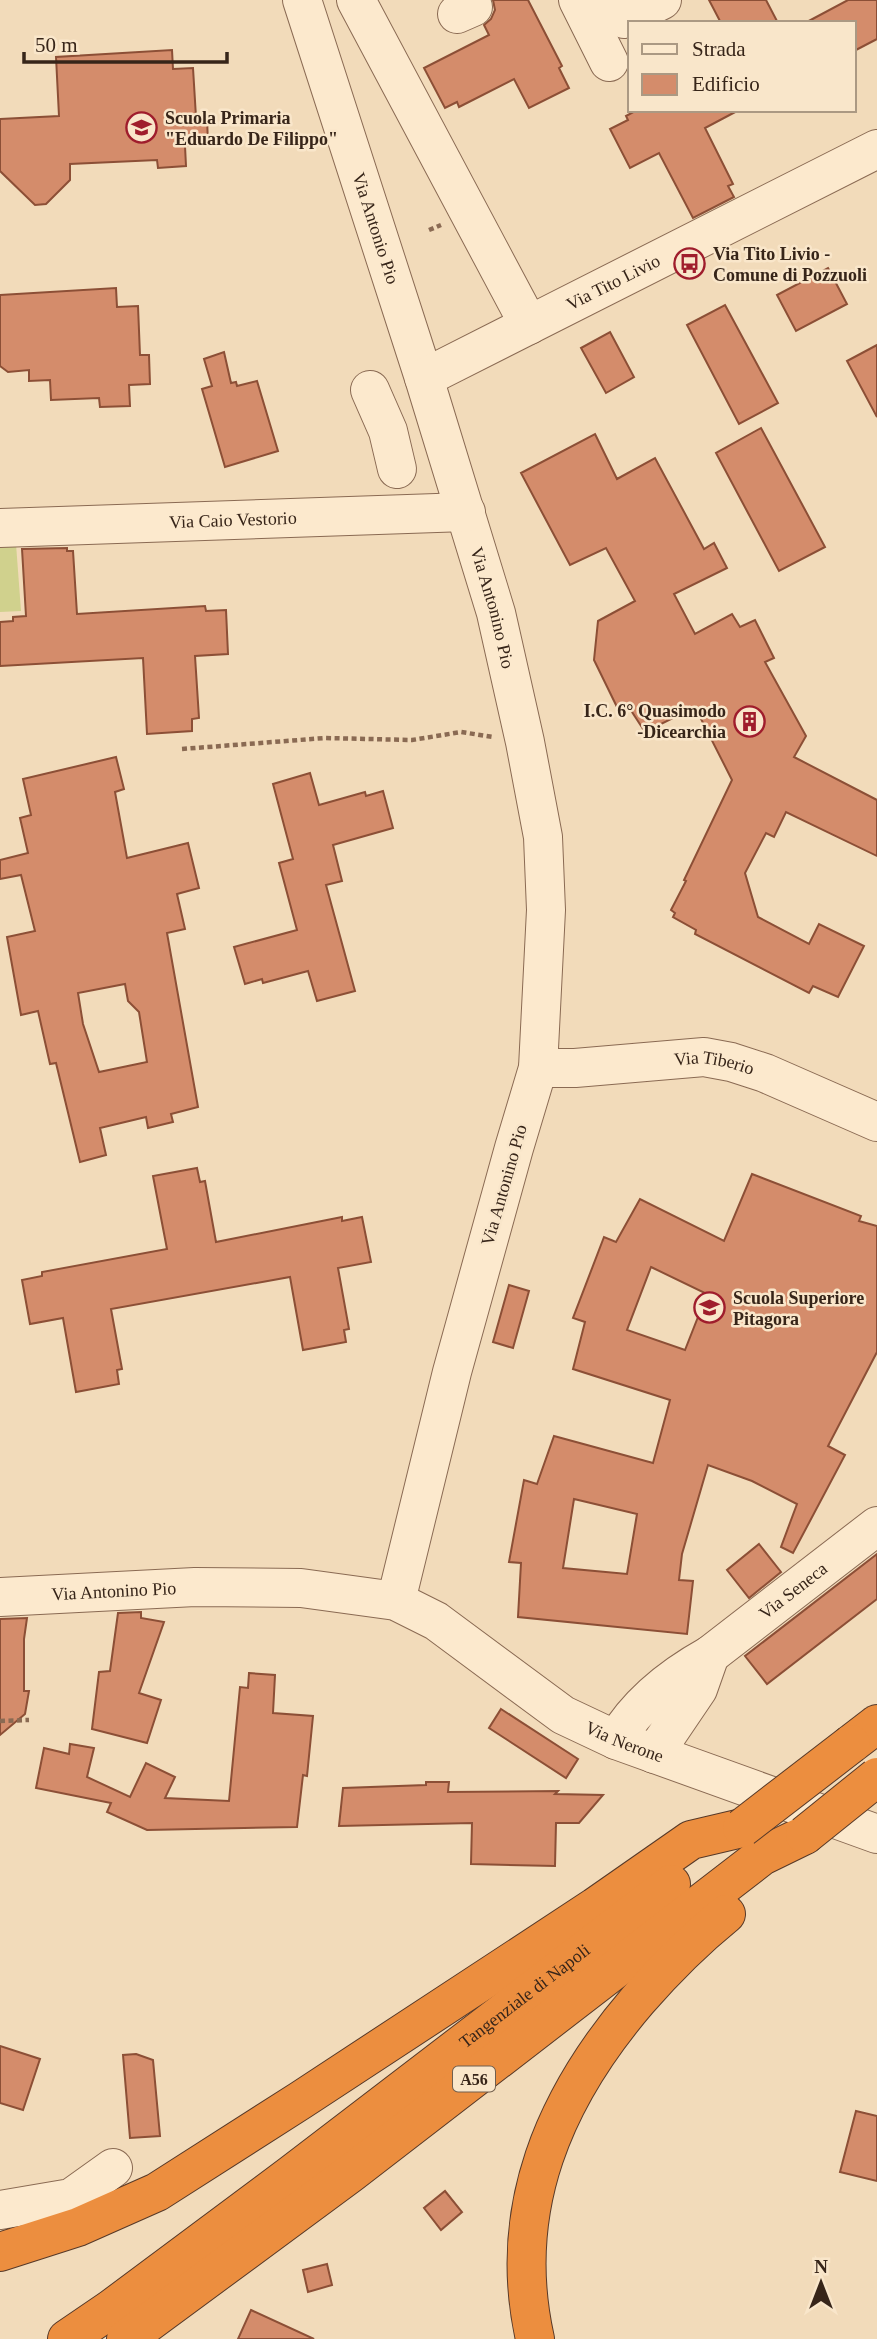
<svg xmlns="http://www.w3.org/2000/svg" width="877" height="2339" viewBox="0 0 877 2339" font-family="Georgia,serif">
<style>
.green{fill:#d0d18d}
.building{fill:#d48c6b;stroke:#8c4f36;stroke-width:2;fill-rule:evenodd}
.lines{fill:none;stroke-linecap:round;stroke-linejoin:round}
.minor-casing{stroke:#8a6a53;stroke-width:40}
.highway-casing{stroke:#573928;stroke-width:40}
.path{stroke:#8a6a53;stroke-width:4.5;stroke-dasharray:5 3.5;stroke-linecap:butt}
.minor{stroke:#fce9cd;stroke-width:38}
.highway{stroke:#ec8e3f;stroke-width:38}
.highway-bridge-casing{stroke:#573928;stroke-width:40;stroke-linecap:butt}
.highway-bridge{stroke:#ec8e3f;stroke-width:38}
.labels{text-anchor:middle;stroke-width:5;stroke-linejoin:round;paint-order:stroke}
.shield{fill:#f9e6ca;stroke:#715f4e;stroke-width:2}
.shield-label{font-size:16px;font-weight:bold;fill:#372519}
.poi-label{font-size:18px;font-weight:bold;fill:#372519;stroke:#f9e6ca;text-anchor:start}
.street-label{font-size:18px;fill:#372519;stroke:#f9e6ca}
</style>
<rect width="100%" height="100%" fill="#f2dbba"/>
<path class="green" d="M 16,544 L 21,611 L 0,612 L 0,545 Z"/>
<g class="building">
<path d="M 493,0 L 528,0 L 562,66 L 559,68 L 569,88 L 529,108 L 514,79 L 459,107 L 457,102 L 445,108 L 424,68 L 489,35 L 484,25 L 491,19 L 495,10 Z"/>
<path d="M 709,0 L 766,0 L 778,23 L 721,23 Z"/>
<path d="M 848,0 L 877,0 L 877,39 L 854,51 L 854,23 L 805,23 Z"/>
<path d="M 172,50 L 173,69 L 193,68 L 196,117 L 207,117 L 208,145 L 185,146 L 186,166 L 158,168 L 157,160 L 70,164 L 70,180 L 46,204 L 35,205 L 0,171 L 0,119 L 59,116 L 56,57 Z"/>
<path d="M 637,110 L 739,110 L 705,128 L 733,184 L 728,186 L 734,197 L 693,218 L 659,153 L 630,168 L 610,129 L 628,120 L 626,116 Z"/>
<path d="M 828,268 L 847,304 L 796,331 L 777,295 Z"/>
<path d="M 116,288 L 117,307 L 138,306 L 140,355 L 149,355 L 150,384 L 129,385 L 130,406 L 100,407 L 99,398 L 51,400 L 50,380 L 29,381 L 29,370 L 8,372 L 0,366 L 0,295 Z"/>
<path d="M 725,305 L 778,403 L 739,424 L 687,325 Z"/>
<path d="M 610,332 L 634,377 L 606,393 L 581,348 Z"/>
<path d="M 877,345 L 877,417 L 847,361 Z"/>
<path d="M 224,352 L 231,383 L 236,382 L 237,386 L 257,381 L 278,451 L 225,467 L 202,389 L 212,386 L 204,359 Z"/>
<path d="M 761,428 L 825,547 L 779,571 L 716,453 Z"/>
<path d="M 595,434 L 617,479 L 655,458 L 704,549 L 714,543 L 727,568 L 674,594 L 695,634 L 732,614 L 740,627 L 755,620 L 774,658 L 765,662 L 806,736 L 794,757 L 877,800 L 877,856 L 786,812 L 774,837 L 766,833 L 745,873 L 758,917 L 809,944 L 819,924 L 864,946 L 838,997 L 813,986 L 809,993 L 695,934 L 696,930 L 673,917 L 675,913 L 671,910 L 686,881 L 684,880 L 732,780 L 695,707 L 645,732 L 630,709 L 617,707 L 594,660 L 598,621 L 635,601 L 606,548 L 570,565 L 521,473 Z"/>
<path d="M 67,548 L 67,551 L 73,551 L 77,614 L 205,606 L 206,611 L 226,610 L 228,654 L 195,656 L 199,718 L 192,719 L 192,731 L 147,734 L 143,658 L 0,666 L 0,622 L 13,621 L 13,617 L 26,616 L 22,549 Z"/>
<path d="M 116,757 L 124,789 L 115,792 L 127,858 L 188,843 L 199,888 L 177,894 L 185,929 L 167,933 L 198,1107 L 171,1114 L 173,1122 L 148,1128 L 146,1117 L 100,1128 L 106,1155 L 80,1162 L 56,1063 L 50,1064 L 38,1011 L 21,1015 L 7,937 L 35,931 L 21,875 L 0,879 L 0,860 L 28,853 L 20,818 L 31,815 L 23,779 ZM 125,984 L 128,1001 L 139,1012 L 147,1062 L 99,1072 L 83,1024 L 78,993 Z"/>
<path d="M 310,773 L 319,805 L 365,792 L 366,796 L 383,791 L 393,828 L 333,845 L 342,881 L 326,885 L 355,991 L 317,1001 L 308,971 L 263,983 L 262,979 L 245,984 L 234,947 L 297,930 L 279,863 L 293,859 L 273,784 Z"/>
<path d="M 197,1168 L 200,1182 L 205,1181 L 216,1242 L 342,1217 L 342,1221 L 362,1217 L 371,1262 L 338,1268 L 349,1329 L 344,1330 L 346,1342 L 303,1350 L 290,1277 L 111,1309 L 122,1369 L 117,1370 L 119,1384 L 76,1392 L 63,1318 L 30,1324 L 22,1280 L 42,1276 L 42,1272 L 167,1249 L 153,1176 Z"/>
<path d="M 752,1174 L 861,1216 L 859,1221 L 877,1226 L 877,1352 L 828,1446 L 845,1455 L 793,1553 L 781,1547 L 797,1504 L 752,1481 L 708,1465 L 682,1554 L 679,1580 L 693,1581 L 687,1634 L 518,1617 L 521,1563 L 509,1562 L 524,1480 L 537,1484 L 554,1436 L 653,1463 L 670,1400 L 573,1369 L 585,1322 L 573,1318 L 604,1237 L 616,1242 L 640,1199 L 724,1241 ZM 651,1267 L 707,1294 L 685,1350 L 627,1330 ZM 574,1499 L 637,1514 L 627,1574 L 563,1568 Z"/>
<path d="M 509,1285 L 529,1291 L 513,1348 L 493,1342 Z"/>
<path d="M 759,1544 L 781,1572 L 749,1598 L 727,1570 Z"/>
<path d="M 877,1554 L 877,1599 L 767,1684 L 745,1656 Z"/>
<path d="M 141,1612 L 141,1618 L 164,1622 L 139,1693 L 161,1700 L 147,1743 L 92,1729 L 99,1672 L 110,1671 L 118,1613 Z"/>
<path d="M 27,1618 L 24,1639 L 24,1691 L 29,1691 L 25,1714 L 0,1735 L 0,1619 Z"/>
<path d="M 249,1673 L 275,1675 L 273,1713 L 313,1716 L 307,1776 L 303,1775 L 297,1827 L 147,1830 L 107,1812 L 111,1803 L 36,1788 L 44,1748 L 69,1754 L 70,1744 L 94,1748 L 87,1777 L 130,1797 L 146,1763 L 175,1777 L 165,1798 L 229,1801 L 240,1687 L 248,1688 Z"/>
<path d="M 501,1709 L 578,1759 L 566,1778 L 489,1728 Z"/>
<path d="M 426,1782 L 449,1782 L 448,1792 L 558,1791 L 555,1794 L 603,1795 L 579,1823 L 556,1823 L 555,1866 L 471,1864 L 472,1823 L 339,1826 L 343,1788 L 426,1785 Z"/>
<path d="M 0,2046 L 40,2059 L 23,2110 L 0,2103 Z"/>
<path d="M 136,2054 L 153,2060 L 160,2136 L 130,2138 L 123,2055 Z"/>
<path d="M 856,2111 L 877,2116 L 877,2181 L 840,2172 Z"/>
<path d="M 445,2191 L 462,2212 L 441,2230 L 424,2208 Z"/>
<path d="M 327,2264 L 332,2285 L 308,2292 L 303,2270 Z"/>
<path d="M 251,2310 L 314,2339 L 238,2339 Z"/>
</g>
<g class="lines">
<defs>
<g id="minor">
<path id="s1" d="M 302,0 L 424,378 L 496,613 L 525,742 L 543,837 L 546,910 L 538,1068 L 514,1148 L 452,1372 L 396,1601"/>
<path d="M 356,0 L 529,325"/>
<path d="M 578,0 L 609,62"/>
<path d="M 614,0 L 624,19 L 662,0"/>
<path d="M 457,14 L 473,7"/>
<path id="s2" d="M 424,378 L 877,149"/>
<path d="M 370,390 L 388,431 L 397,469"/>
<path id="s3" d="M 0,528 L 466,512"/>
<path id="s4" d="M 538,1068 L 575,1068 L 704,1057 L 731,1062 L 765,1073 L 877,1122"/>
<path id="s5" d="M 0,1597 L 195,1587 L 301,1588 L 396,1601 L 436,1621 L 563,1715 L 616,1740 L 877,1834"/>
<path id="s6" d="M 710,1655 L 877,1526"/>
<path d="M 616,1740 C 637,1704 674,1675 710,1655 L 698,1689 L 654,1754"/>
<path d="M 0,2210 L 71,2198 L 113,2168"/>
</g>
<g id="highway">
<path d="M 851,1744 L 877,1724"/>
<path d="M 0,2252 L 78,2227 L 157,2192 L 301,2100 L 595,1907 L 691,1840 L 742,1828"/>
<path id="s7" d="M 67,2339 L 111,2309 L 292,2174 L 671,1884"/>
<path d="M 126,2339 L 351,2173 L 762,1856 L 805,1835"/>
<path d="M 535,2339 C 506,2209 554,2098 638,2000 C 665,1969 694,1940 726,1914"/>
</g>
</defs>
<use href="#minor" class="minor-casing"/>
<use href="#highway" class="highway-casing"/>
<g class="path">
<path d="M 429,230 L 441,225"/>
<path d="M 182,749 L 325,738 L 412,740 L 461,732 L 493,737"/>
<path d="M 0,1721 L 29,1720"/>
</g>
<use href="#minor" class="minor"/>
<use href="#highway" class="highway"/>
<defs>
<g id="highway-bridge">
<path d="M 742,1828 L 851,1744"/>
<path d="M 805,1835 L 877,1777"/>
</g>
</defs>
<use href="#highway-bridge" class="highway-bridge-casing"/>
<use href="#highway-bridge" class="highway-bridge"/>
</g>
<defs>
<symbol id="school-ring" viewBox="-11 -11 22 22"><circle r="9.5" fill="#f9e6ca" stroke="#9f1d2c" stroke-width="1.5"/><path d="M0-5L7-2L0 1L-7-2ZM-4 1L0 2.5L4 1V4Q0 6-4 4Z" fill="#9f1d2c"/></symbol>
<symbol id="bus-ring" viewBox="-11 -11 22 22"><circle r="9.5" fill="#f9e6ca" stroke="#9f1d2c" stroke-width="1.5"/><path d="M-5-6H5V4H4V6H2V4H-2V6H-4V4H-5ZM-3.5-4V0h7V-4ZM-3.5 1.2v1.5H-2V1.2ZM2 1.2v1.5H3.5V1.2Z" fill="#9f1d2c"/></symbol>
<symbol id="building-ring" viewBox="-11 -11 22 22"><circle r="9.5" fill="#f9e6ca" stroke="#9f1d2c" stroke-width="1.5"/><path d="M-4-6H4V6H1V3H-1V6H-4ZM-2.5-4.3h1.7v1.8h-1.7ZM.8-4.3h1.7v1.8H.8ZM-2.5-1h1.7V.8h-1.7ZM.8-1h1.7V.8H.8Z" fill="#9f1d2c"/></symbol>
</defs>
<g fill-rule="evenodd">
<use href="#school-ring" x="124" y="110" width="35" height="35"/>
<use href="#bus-ring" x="672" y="246" width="35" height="35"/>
<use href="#building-ring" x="732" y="704" width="35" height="35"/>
<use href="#school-ring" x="692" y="1290" width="35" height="35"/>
</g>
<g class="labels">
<rect class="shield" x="453" y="2066.5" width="42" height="25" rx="5"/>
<g class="shield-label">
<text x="474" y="2085">A56</text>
</g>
<g class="poi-label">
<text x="165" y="124">Scuola Primaria<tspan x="165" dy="21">"Eduardo De Filippo"</tspan></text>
<text x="713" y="260">Via Tito Livio -<tspan x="713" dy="21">Comune di Pozzuoli</tspan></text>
<text x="726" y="717" text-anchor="end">I.C. 6° Quasimodo<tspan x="726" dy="21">-Dicearchia</tspan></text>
<text x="733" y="1304">Scuola Superiore<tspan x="733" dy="21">Pitagora</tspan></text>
</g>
<g class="street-label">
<text dy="6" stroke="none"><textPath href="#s1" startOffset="240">Via Antonio Pio</textPath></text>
<text dy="6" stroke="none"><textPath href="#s2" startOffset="212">Via Tito Livio</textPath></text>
<text dy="6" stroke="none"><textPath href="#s3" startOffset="233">Via Caio Vestorio</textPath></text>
<text dy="6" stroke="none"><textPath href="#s1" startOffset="637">Via Antonino Pio</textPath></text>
<text dy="6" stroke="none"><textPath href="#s4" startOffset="177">Via Tiberio</textPath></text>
<text transform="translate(504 1185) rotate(-74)" y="6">Via Antonino Pio</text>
<text dy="6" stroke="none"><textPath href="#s6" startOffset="105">Via Seneca</textPath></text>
<text dy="6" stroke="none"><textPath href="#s5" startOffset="114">Via Antonino Pio</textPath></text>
<text dy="6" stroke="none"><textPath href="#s5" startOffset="667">Via Nerone</textPath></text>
<text dy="6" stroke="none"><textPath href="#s7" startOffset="572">Tangenziale di Napoli</textPath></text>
</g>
</g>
<rect x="628" y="21" width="228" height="91" fill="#f9e6ca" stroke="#ab9983" stroke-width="2"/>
<rect x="642" y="44" width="35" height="10" fill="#fce9cd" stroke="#ab9983" stroke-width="2"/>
<text x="692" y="56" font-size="21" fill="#372519">Strada</text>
<rect x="642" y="74" width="35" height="21" fill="#d48c6b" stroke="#ab9983" stroke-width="2"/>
<text x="692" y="91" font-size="21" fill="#372519">Edificio</text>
<g transform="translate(821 2283)" stroke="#f9e6ca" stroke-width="5" paint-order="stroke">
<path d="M0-5L12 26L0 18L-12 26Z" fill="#372519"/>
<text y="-10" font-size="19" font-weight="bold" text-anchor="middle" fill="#372519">N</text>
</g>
<path d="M24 52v10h203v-10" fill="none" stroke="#372519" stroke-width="3.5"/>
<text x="35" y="52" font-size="21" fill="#372519" stroke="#f9e6ca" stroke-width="5" paint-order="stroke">50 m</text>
</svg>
